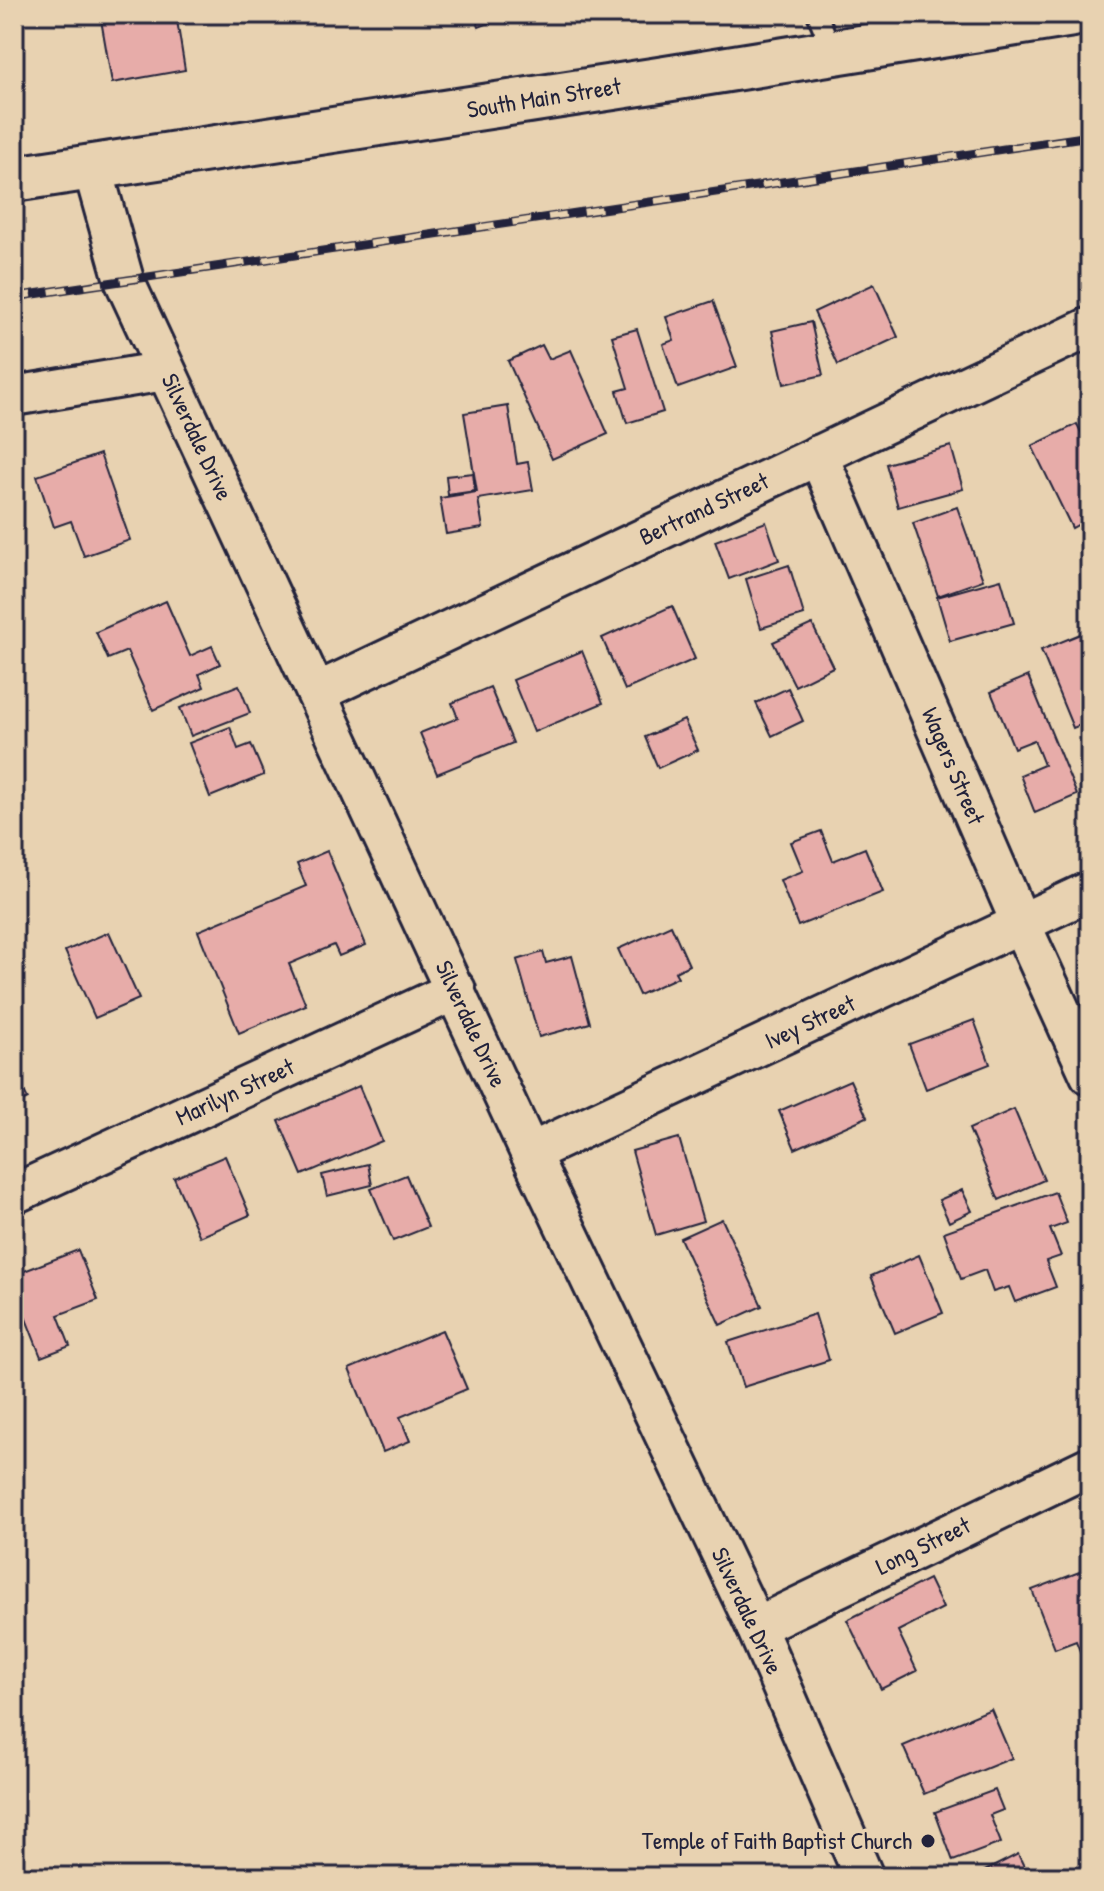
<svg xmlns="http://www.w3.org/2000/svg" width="1104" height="1891" viewBox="0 0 1104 1891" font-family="'Patrick Hand',sans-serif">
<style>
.building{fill:#e7aca9;stroke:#22223b;stroke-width:2}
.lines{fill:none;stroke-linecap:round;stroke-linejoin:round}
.lane-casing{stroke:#22223b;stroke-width:24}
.street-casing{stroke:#22223b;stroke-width:44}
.secondary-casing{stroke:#22223b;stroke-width:50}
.lane{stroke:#e8d2b1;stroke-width:18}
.street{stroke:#e8d2b1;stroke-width:38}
.secondary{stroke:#e8d2b1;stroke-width:44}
.rail-casing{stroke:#22223b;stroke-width:9}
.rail{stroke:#e8d2b1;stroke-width:6;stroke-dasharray:18;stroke-linecap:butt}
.poi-dot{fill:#22223b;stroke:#e8d2b1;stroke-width:3}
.labels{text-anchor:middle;stroke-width:7;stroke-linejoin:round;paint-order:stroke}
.street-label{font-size:24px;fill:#22223b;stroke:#e8d2b1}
.poi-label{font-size:24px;fill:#22223b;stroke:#e8d2b1;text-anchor:end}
</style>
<rect width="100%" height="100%" fill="#e8d2b1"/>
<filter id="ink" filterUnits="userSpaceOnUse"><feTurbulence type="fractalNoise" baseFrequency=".0125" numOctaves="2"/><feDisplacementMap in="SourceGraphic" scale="16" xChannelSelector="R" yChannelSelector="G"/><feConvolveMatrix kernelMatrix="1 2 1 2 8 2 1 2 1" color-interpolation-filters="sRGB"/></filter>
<g filter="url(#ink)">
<g class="building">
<path d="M 100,14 L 176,14 L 185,70 L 112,83 Z"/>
<path d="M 474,14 L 512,14 L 479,27 Z"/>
<path d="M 874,284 L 898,337 L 838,365 L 814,312 Z"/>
<path d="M 713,301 L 737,367 L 678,388 L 663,344 L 674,340 L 666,317 Z"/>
<path d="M 811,322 L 823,375 L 784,384 L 772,331 Z"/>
<path d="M 637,329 L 663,412 L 627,423 L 617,391 L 628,388 L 612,336 Z"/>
<path d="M 542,345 L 549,359 L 571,350 L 608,434 L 552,459 L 508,361 Z"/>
<path d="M 508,406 L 517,464 L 528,462 L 533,490 L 478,499 L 483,528 L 446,534 L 440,498 L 477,492 L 464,413 Z"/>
<path d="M 1077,424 L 1090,450 L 1090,518 L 1072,528 L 1032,446 Z"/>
<path d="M 951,446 L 963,489 L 898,507 L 886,464 Z"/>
<path d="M 100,454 L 130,540 L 84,556 L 71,521 L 54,527 L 37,476 Z"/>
<path d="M 473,473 L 475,491 L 448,495 L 446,476 Z"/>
<path d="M 957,507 L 983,580 L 938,596 L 913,523 Z"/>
<path d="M 766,522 L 779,560 L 729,579 L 715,541 Z"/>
<path d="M 789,565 L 804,615 L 761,628 L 746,579 Z"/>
<path d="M 1001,579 L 1014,623 L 950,641 L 937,597 Z"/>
<path d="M 166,601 L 190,656 L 212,646 L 220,664 L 199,674 L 204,687 L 153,710 L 127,651 L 108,659 L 96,632 Z"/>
<path d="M 672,606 L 695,659 L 625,690 L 602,638 Z"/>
<path d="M 812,624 L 833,667 L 795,686 L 773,642 Z"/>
<path d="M 1090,630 L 1090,721 L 1073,728 L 1041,650 Z"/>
<path d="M 582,651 L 603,703 L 534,732 L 513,680 Z"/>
<path d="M 1028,676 L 1077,795 L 1035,813 L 1020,775 L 1044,765 L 1034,740 L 1014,748 L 991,692 Z"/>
<path d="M 239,685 L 250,713 L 191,736 L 180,708 Z"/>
<path d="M 490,687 L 513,743 L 437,774 L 420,733 L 458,718 L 452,703 Z"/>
<path d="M 788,688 L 803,721 L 772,736 L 756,703 Z"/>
<path d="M 684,720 L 698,750 L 658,768 L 645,737 Z"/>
<path d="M 230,727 L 238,749 L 251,744 L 264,775 L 210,797 L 189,743 Z"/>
<path d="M 821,831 L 833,861 L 865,848 L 883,892 L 798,926 L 780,880 L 803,871 L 791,842 Z"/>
<path d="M 327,851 L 366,945 L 339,956 L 334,945 L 289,964 L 306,1005 L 239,1033 L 198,931 L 306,886 L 297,864 Z"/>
<path d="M 671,925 L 689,965 L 675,972 L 678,977 L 639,995 L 618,949 Z"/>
<path d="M 109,932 L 139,999 L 95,1018 L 65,951 Z"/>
<path d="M 543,952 L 546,963 L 572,956 L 590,1023 L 539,1037 L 517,960 Z"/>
<path d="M 974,1020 L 990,1064 L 926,1089 L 909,1044 Z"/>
<path d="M 14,1071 L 28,1099 L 14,1106 Z"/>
<path d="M 850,1080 L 867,1117 L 795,1149 L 779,1111 Z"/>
<path d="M 359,1086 L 382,1141 L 302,1175 L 279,1121 Z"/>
<path d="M 1014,1109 L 1044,1180 L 999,1200 L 969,1129 Z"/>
<path d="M 679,1138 L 703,1221 L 656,1235 L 632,1151 Z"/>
<path d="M 225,1156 L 250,1215 L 200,1237 L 174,1178 Z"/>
<path d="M 368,1164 L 372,1185 L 327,1196 L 322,1175 Z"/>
<path d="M 406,1175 L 428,1227 L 393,1241 L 371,1189 Z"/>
<path d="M 962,1190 L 972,1211 L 949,1222 L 939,1200 Z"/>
<path d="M 1055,1192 L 1067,1223 L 1050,1229 L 1061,1256 L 1046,1261 L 1056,1287 L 1015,1302 L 1009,1287 L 993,1292 L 985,1270 L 961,1279 L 944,1232 Z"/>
<path d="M 722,1219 L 762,1306 L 720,1325 L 680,1238 Z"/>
<path d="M 78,1250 L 98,1300 L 58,1315 L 70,1346 L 41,1357 L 14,1288 L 14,1275 Z"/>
<path d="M 919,1255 L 943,1313 L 895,1333 L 871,1276 Z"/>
<path d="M 815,1314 L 829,1360 L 743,1387 L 728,1342 Z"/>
<path d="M 442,1330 L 467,1389 L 400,1417 L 410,1441 L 383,1452 L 349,1369 Z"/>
<path d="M 1090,1568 L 1090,1677 L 1076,1641 L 1055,1649 L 1032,1590 Z"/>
<path d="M 929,1579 L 943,1608 L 898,1631 L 917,1671 L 881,1689 L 847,1620 Z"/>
<path d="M 991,1709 L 1012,1758 L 924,1794 L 903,1746 Z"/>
<path d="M 995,1790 L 1003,1810 L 990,1815 L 1001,1843 L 953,1861 L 935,1812 Z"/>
<path d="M 1018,1854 L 1029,1877 L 973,1877 Z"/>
</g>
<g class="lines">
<defs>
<path id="lane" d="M 817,14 L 833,52"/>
<g id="street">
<path d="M 92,166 L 124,280 L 530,1153 L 756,1627 L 864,1877"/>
<path d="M 14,396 L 165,371"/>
<path d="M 818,455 L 1021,924 L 1090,1075"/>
<path d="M 318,692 L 1090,327"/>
<path d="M 530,1153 L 1090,891"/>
<path d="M 14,1194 L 456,990"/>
<path d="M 756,1627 L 1090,1466"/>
</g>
<path id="secondary" d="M 14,179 L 659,80 L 1073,14"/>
</defs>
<use href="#lane" class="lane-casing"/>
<use href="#street" class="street-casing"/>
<use href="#secondary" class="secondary-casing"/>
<use href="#lane" class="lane"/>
<use href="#street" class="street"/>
<use href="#secondary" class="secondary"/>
<defs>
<path id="rail" d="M 14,297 L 1090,136"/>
</defs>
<use href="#rail" class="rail-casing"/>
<use href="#rail" class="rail"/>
</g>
</g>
<circle class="poi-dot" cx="928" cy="1841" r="8"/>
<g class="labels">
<g class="street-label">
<text transform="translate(544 98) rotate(-9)" y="8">South Main Street</text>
<text transform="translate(197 437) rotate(65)" y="8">Silverdale Drive</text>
<text transform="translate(704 509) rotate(-25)" y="8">Bertrand Street</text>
<text transform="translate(953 766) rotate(67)" y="8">Wagers Street</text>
<text transform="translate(810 1022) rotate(-25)" y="8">Ivey Street</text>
<text transform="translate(471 1024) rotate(65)" y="8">Silverdale Drive</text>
<text transform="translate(235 1092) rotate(-25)" y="8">Marilyn Street</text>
<text transform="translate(923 1546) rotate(-26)" y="8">Long Street</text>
<text transform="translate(747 1611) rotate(65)" y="8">Silverdale Drive</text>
</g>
<g class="poi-label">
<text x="912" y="1849">Temple of Faith Baptist Church</text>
</g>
</g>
<rect width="1104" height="1891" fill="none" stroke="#e8d2b1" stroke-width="48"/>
<rect x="24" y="24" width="1056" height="1843" fill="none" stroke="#22223b" stroke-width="3" filter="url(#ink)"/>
</svg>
